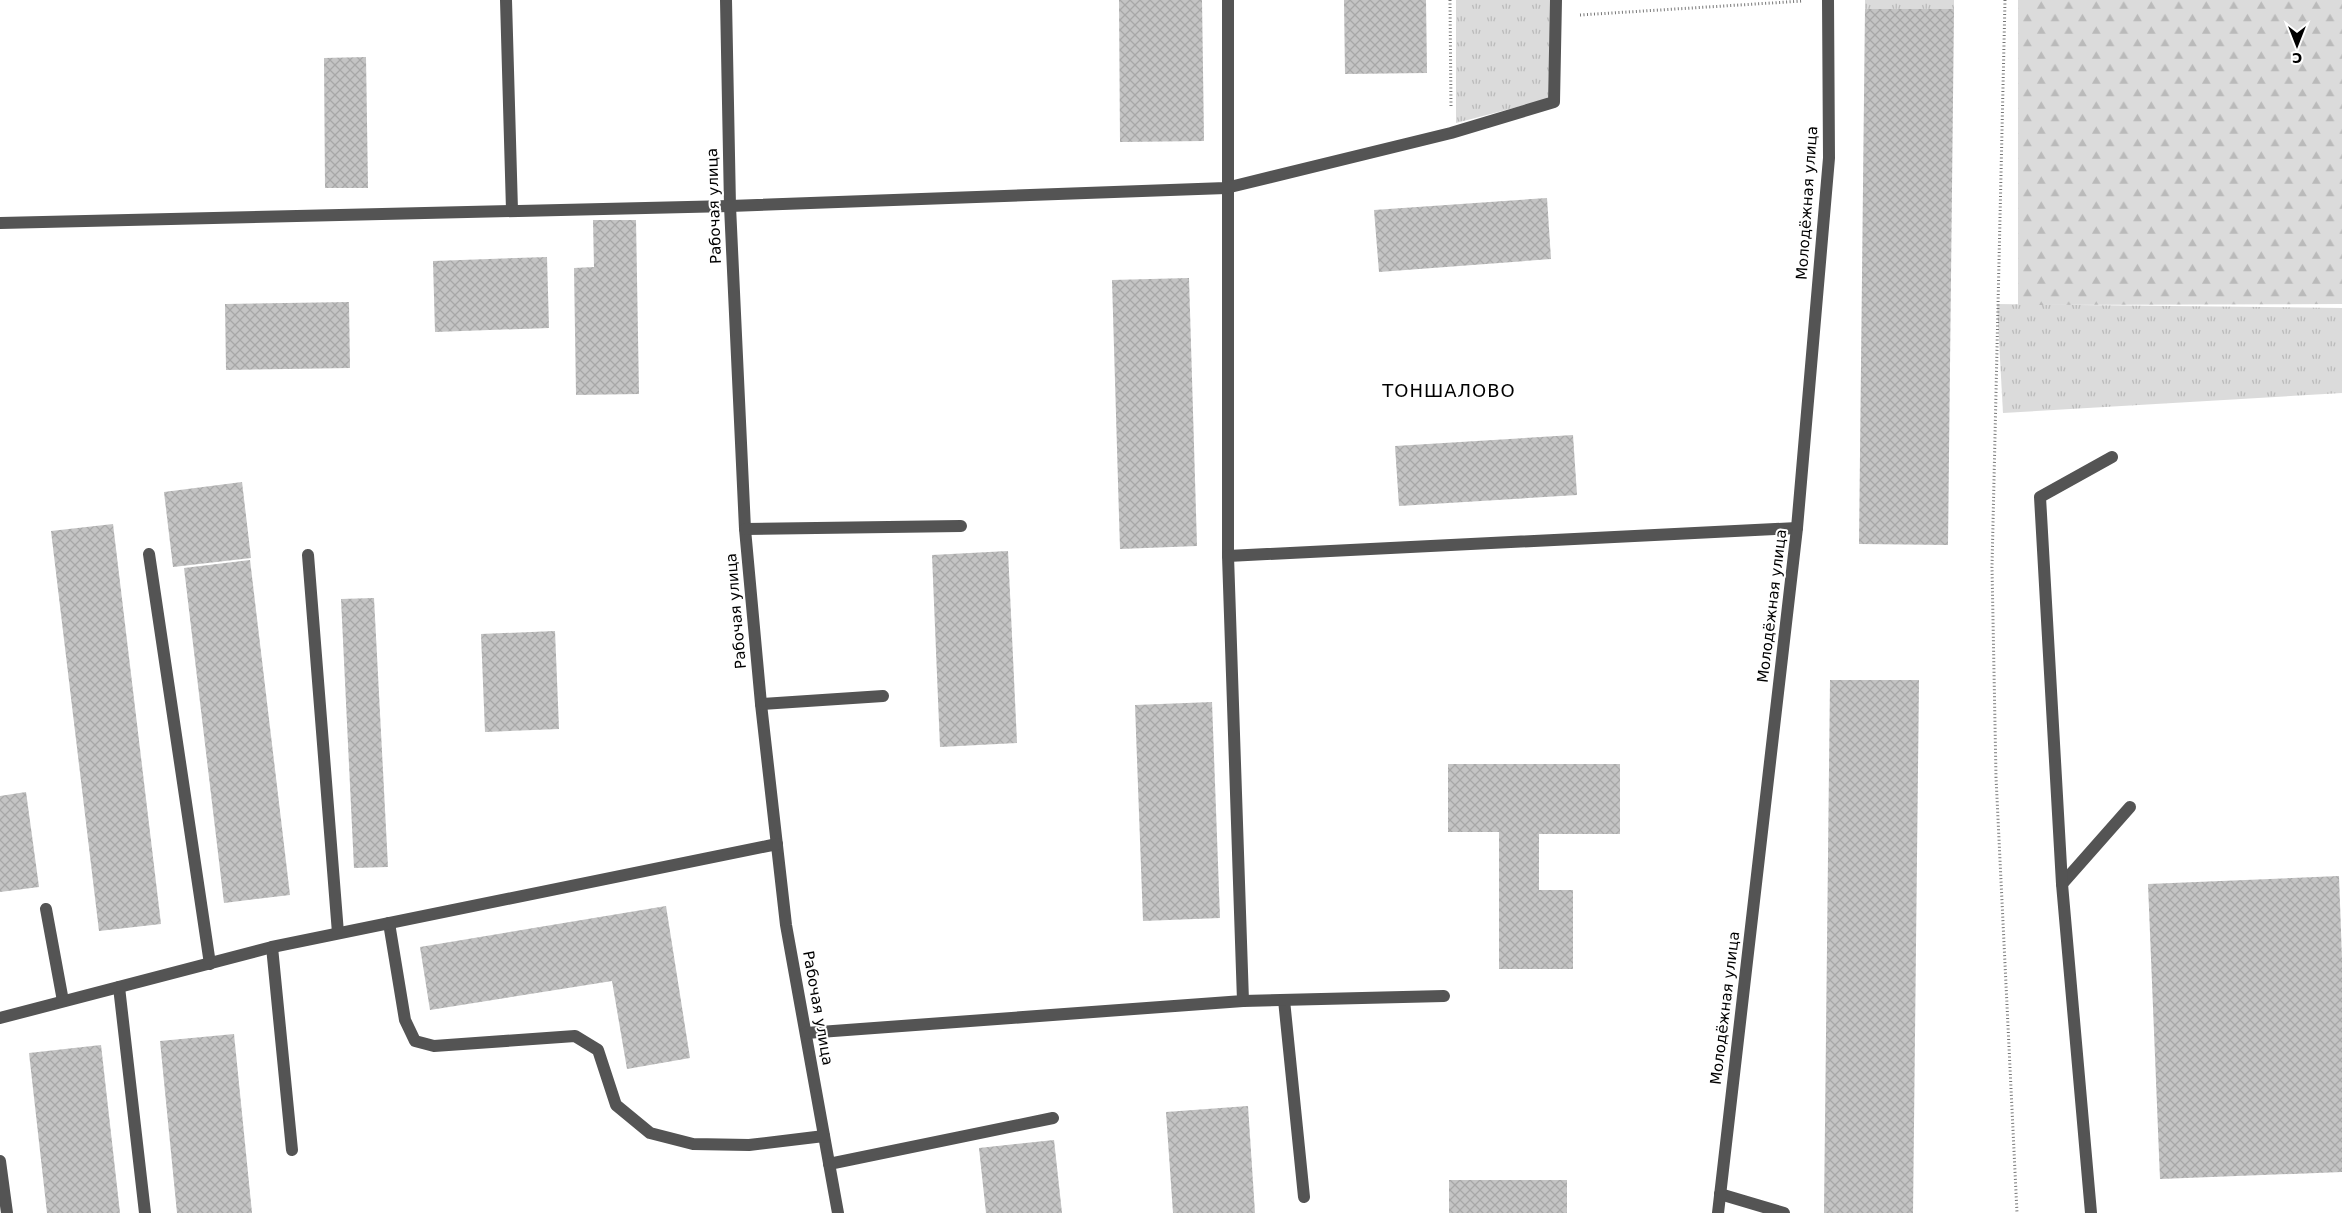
<svg xmlns="http://www.w3.org/2000/svg" width="2342" height="1213" viewBox="0 0 2342 1213" font-family="'DejaVu Sans',sans-serif">
<style>
.grass{fill:url(#grass-tufts)}
.forest{fill:url(#forest-firs)}
.building{fill:url(#building-cross-hatch)}
.lines{fill:none;stroke-linecap:round;stroke-linejoin:round}
.path{stroke:#767676;stroke-width:3;stroke-dasharray:1 2.5;stroke-linecap:butt}
.minor{stroke:#545454;stroke-width:12}
.labels{text-anchor:middle;stroke-width:4;stroke-linejoin:round;paint-order:stroke}
.street-label{font-size:15px;fill:#000;stroke:#fff}
.quarter-label{font-size:18px;letter-spacing:1px;fill:#000;stroke:#fff}
</style>
<defs>
<pattern id="grass-tufts" width="24" height="20" patternUnits="userSpaceOnUse" patternTransform="scale(1.25)"><rect width="24" height="20" fill="#dbdbdb"/><path d="M3 7l-1-3M5 7V3M7 7l1-3M15 17l-1-3M17 17v-4M19 17l1-3" fill="none" stroke="#bababa"/></pattern>
<pattern id="forest-firs" width="22" height="20" patternUnits="userSpaceOnUse" patternTransform="scale(1.25)"><rect width="22" height="20" fill="#dbdbdb"/><path d="M5 1l3.5 6h-7zM16 11l3.5 6h-7z" fill="#bababa"/></pattern>
<pattern id="building-cross-hatch" width="8" height="8" patternUnits="userSpaceOnUse" patternTransform="scale(1.25)"><rect width="8" height="8" fill="#c4c4c4"/><path d="M0 0l8 8M0 8l8-8" fill="none" stroke="#a7a7a7"/></pattern>
</defs>
<rect width="100%" height="100%" fill="#fff"/>
<g class="grass">
<path d="M 1456,0 L 1551,0 L 1548,99 L 1456,123 Z"/>
<rect x="1865" y="0" width="89" height="9"/>
<path d="M 1997,304 L 2342,308 L 2342,393 L 2003,413 Z"/>
</g>
<path class="forest" d="M 2018,0 L 2342,0 L 2342,304 L 2018,305 Z"/>
<g class="building">
<path d="M 1119,0 L 1202,0 L 1204,141 L 1120,142 Z"/>
<path d="M 1344,0 L 1426,0 L 1427,73 L 1345,74 Z"/>
<path d="M 1865,9 L 1954,9 L 1948,545 L 1859,544 Z"/>
<path d="M 366,57 L 368,188 L 325,188 L 324,58 Z"/>
<path d="M 1547,198 L 1551,259 L 1379,272 L 1374,210 Z"/>
<path d="M 593,220 L 636,220 L 639,394 L 576,395 L 574,268 L 594,267 Z"/>
<path d="M 547,257 L 549,328 L 435,332 L 433,261 Z"/>
<path d="M 1189,278 L 1197,546 L 1120,549 L 1112,280 Z"/>
<path d="M 349,302 L 350,368 L 226,370 L 225,304 Z"/>
<path d="M 1573,435 L 1577,495 L 1399,506 L 1395,446 Z"/>
<path d="M 242,482 L 251,558 L 173,567 L 164,492 Z"/>
<path d="M 113,524 L 161,924 L 99,931 L 51,531 Z"/>
<path d="M 1008,551 L 1017,743 L 940,747 L 932,555 Z"/>
<path d="M 250,560 L 290,895 L 224,903 L 184,568 Z"/>
<path d="M 374,598 L 388,867 L 354,868 L 341,599 Z"/>
<path d="M 555,631 L 559,729 L 485,732 L 481,634 Z"/>
<path d="M 1830,680 L 1919,680 L 1913,1213 L 1824,1213 Z"/>
<path d="M 1212,702 L 1220,918 L 1143,921 L 1135,705 Z"/>
<path d="M 1448,764 L 1620,764 L 1620,834 L 1539,834 L 1539,890 L 1573,890 L 1573,969 L 1499,969 L 1499,832 L 1448,832 Z"/>
<path d="M 26,792 L 39,887 L 0,892 L 0,796 Z"/>
<path d="M 2339,876 L 2342,959 L 2342,1172 L 2160,1179 L 2148,884 Z"/>
<path d="M 666,906 L 690,1058 L 627,1069 L 612,981 L 430,1010 L 420,947 Z"/>
<path d="M 234,1034 L 252,1213 L 177,1213 L 160,1041 Z"/>
<path d="M 101,1045 L 120,1213 L 47,1213 L 29,1053 Z"/>
<path d="M 1248,1106 L 1255,1213 L 1173,1213 L 1166,1112 Z"/>
<path d="M 1054,1140 L 1062,1213 L 986,1213 L 979,1148 Z"/>
<rect x="1449" y="1180" width="118" height="33"/>
</g>
<g class="lines">
<g class="path">
<path d="M 1450,0 L 1451,107"/>
<path d="M 2005,0 L 1992,567 L 1996,777 L 2017,1213"/>
<path d="M 1580,15 L 1803,1"/>
</g>
<g class="minor">
<path d="M 506,0 L 512,210"/>
<path d="M 726,0 L 730,206 L 745,529 L 761,704 L 786,925 L 838,1213"/>
<path d="M 1228,0 L 1228,556"/>
<path d="M 0,223 L 730,206 L 1226,188 L 1451,133 L 1554,102 L 1556,0"/>
<path d="M 745,529 L 961,526"/>
<path d="M 149,554 L 210,964"/>
<path d="M 308,555 L 338,933"/>
<path d="M 761,704 L 883,696"/>
<path d="M 2062,884 L 2130,807"/>
<path d="M 46,909 L 63,1001"/>
<path d="M 389,923 L 405,1020 L 415,1041 L 434,1046 L 575,1036 L 598,1050 L 616,1105 L 650,1133 L 693,1144 L 749,1145 L 824,1136"/>
<path d="M 272,947 L 292,1150"/>
<path d="M 119,987 L 145,1213"/>
<path d="M 1284,1000 L 1304,1197"/>
<path d="M 1243,1001 L 1444,996"/>
<path d="M 0,1018 L 272,947 L 777,844"/>
<path d="M 806,1033 L 1243,1001 L 1228,556 L 1797,528"/>
<path d="M 0,1161 L 7,1213"/>
<path d="M 829,1164 L 1053,1118"/>
<path d="M 1720,1194 L 1784,1213"/>
<path d="M 1718,1213 L 1797,528 L 1829,158 L 1828,0"/>
<path d="M 2091,1213 L 2062,884 L 2040,497 L 2112,457"/>
</g>
</g>
<g class="labels">
<g class="street-label">
<text transform="translate(1807 203) rotate(-86)" y="5">Молодёжная улица</text>
<text transform="translate(714 206) rotate(-92)" y="5">Рабочая улица</text>
<text transform="translate(1772 606) rotate(-83)" y="5">Молодёжная улица</text>
<text transform="translate(736 611) rotate(-95)" y="5">Рабочая улица</text>
<text transform="translate(818 1008) rotate(80)" y="5">Рабочая улица</text>
<text transform="translate(1725 1008) rotate(-83)" y="5">Молодёжная улица</text>
</g>
<g class="quarter-label">
<text x="1449" y="397">ТОНШАЛОВО</text>
</g>
</g>
<g transform="translate(2297 45) rotate(180)" stroke="#ffffff" stroke-width="4" paint-order="stroke">
<path d="M0-4L9 19L0 12L-9 19Z" fill="#000000"/>
<text y="-8" font-size="14" font-weight="bold" text-anchor="middle" fill="#000000">С</text>
</g>
</svg>
